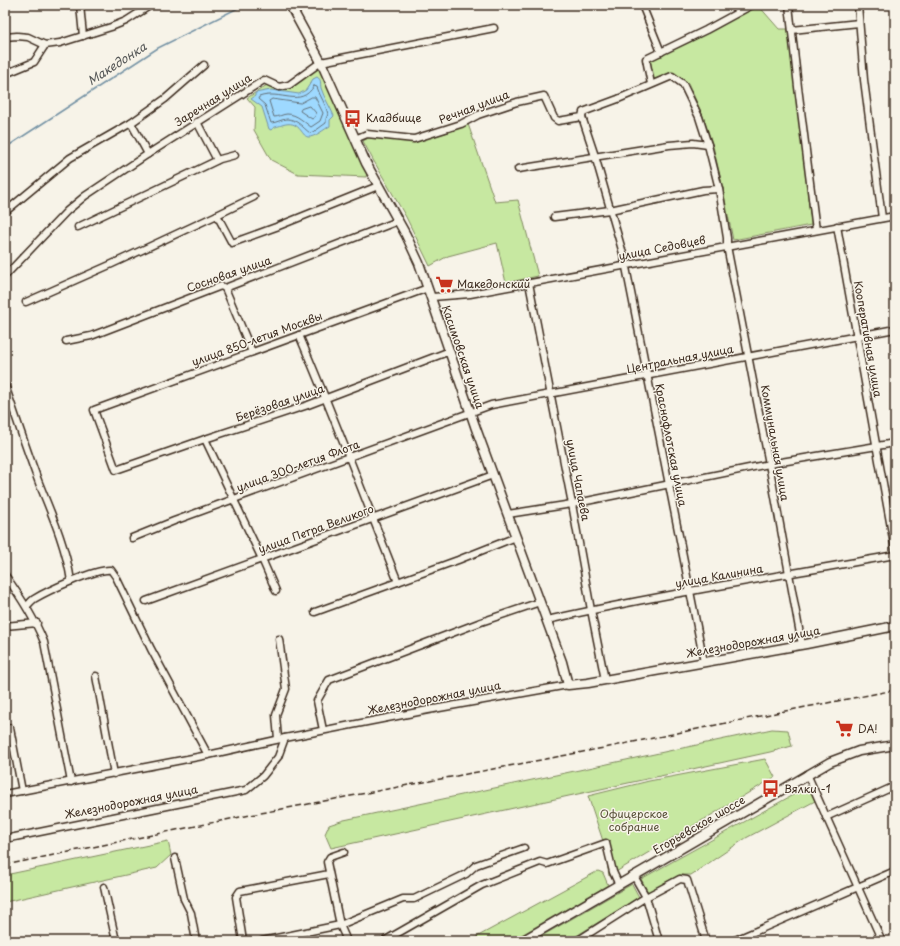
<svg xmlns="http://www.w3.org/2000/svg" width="900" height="946" viewBox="0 0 900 946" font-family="'Playpen Sans',sans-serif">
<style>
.green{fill:#c7e8a1;stroke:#818960}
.water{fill:#9ed9ff;stroke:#7693a5}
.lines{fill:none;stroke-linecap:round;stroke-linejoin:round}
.shore{stroke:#637078;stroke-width:1}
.stream{stroke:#7693a5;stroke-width:1.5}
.minor-casing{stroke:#3b2a1e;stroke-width:9}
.major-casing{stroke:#3b2a1e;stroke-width:11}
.minor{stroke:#f7f3e8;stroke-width:6}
.major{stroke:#f7f3e8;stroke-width:8}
.rail{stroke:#3b2a1e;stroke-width:1.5;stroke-dasharray:6 3;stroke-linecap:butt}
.labels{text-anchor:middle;stroke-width:3;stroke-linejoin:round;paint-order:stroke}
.street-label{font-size:11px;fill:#3b2a1e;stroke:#f7f3e8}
.poi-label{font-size:11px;fill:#3b2a1e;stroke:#f7f3e8;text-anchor:start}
.park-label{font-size:11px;fill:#575038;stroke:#f7f3e8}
.water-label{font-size:12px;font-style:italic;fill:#545656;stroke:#f7f3e8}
</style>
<rect width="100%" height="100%" fill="#f7f3e8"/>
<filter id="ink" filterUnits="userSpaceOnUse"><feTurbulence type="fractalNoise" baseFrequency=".025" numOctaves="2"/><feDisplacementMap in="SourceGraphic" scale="8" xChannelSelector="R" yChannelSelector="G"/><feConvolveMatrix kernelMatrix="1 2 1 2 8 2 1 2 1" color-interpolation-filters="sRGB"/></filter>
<g filter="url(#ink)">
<g class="green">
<path d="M 758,5 L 779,29 L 790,29 L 811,225 L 733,240 L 721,180 L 713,146 L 703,116 L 688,83 L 673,73 L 653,80 L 649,61 L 694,40 Z"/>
<path d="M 320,65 L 367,173 L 366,177 L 298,174 L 271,160 L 254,130 L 255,107 L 247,98 L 267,85 C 292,96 301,80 320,65 Z"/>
<path d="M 468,124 L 495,202 L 518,200 L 538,276 L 506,283 L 497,243 L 448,256 L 430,266 L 406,217 L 372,158 L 363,141 L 370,137 L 414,142 L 448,132 Z"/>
<path d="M 772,729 L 788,730 L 792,746 L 770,752 L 331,848 L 325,834 L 329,825 L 344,820 Z"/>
<path d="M 765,759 L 775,777 L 609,876 L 605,847 L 588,796 L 649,781 Z"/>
<path d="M 809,786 L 815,801 L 746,838 L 691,875 L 679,875 L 648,892 L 641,879 Z"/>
<path d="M 168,841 L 171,855 L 157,868 L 5,902 L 5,875 Z"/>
<path d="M 598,871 L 603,873 L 608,885 L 511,941 L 469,941 Z"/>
<path d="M 632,884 L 639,897 L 573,938 L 567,941 L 533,941 Z"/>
</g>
<path class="water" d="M 317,77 C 322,80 320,83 321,88 C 324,98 330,106 334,116 L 330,120 L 330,126 C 326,128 314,138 308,137 C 301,136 300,119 282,125 C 277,127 275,126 271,130 L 269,129 L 262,107 L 251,99 L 255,96 L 255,93 L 271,90 L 299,94 L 306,90 L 313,79 Z"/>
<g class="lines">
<g class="shore">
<path d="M 314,86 L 317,87 C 320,97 326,104 328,114 L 326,119 L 326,123 L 315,131 L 310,133 C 303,128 297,119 287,119 C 282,119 276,123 271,123 L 265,105 L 258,99 L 259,97 C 281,89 300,109 314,86 Z"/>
<path d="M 312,97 L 315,97 L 323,113 L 320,121 L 311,127 C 304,122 297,114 287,114 C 283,114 279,117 274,117 L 269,101 L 272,99 L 300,103 Z"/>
<path d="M 310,106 L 316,113 L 315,117 L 312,119 L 300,111 L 301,109 Z"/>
</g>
<path class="stream" d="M 5,148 L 158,48 L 244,5"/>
<defs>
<g id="minor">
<path d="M 80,5 L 83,36"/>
<path d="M 642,5 L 661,52"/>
<path d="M 789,5 L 798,87 L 816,230"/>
<path d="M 858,5 L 864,80 L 882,218"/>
<path d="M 792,30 L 859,23"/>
<path d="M 5,37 L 17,36 L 28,37 L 45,45 L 60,43 L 111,27 L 126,21 L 151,5"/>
<path d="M 5,74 L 34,62 L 45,45"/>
<path d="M 651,84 L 646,59 L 706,30 L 752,5"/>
<path d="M 582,117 L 595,156 L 624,257 L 704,662"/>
<path d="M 197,122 L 217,160"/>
<path d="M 355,139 L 367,134 L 414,139 L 461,124 L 478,115 L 517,102 L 544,96 L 554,118 L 558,121 L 582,117 L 583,112 L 618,99 L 672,76 L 683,84 L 699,117 L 708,145 L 719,189 L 727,238 L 727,246 L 769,464 L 802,645"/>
<path d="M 148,154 L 131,123 L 165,99 L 204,65"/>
<path d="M 518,169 L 669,145 L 693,143 L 708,145"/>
<path d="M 254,197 L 217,215 L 232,243 L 276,227 L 378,186"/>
<path d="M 5,212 L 70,158 L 131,123"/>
<path d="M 554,217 L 610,210 L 703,190 L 719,189"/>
<path d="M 837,226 L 895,550"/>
<path d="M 78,227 L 220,159 L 235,155"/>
<path d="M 5,276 L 67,211 L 85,196 L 148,154 L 264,80 L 279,87 L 289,85 L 321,62 L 494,28"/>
<path d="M 529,283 L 572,504 L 591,610 L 605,680"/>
<path d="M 225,288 L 252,352"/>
<path d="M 428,288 L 94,410 L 116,470 L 205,439 L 308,405 L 450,351"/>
<path d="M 432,297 L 470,294 L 895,216"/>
<path d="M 26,302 L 112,264 L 217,215"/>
<path d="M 299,335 C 334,416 365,499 398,582"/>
<path d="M 66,341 L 91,336 L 221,286 L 225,288 L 398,221"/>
<path d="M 5,385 C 16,418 27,451 39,483 C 52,515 66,547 71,581"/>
<path d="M 205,439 L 262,559 L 276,591"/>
<path d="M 508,514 L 572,504 L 769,464 L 895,443"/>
<path d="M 132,538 L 174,521 L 491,405 L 895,329"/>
<path d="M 5,575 C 20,596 34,617 44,642 L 71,782"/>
<path d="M 146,601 L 493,475"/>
<path d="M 27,606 C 29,604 31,601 34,599 C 47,591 97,568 111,570 L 116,577 L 151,649 L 208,755"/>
<path d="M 315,612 L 458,560 L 516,537"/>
<path d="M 547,620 C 662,594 779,576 895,555"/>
<path d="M 5,626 L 37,623"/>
<path d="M 96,676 L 114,774"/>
<path d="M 10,728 L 22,791"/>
<path d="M 323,730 L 317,701 L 329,680 L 481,622 L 540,602"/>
<path d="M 278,739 L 276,715 L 286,689 L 279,639"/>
<path d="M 807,774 L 882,941"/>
<path d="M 5,794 L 208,755 L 285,738"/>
<path d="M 826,817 L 895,786"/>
<path d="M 5,839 L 246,790 L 263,776 L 278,757 L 285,738 L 428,710 L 568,685"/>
<path d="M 344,852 L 330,857 L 327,862 L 340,925 L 347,941"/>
<path d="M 175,858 L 184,899 L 191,913 L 196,941"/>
<path d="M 634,876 L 646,897 L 659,941"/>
<path d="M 104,887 L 116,941"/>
<path d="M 243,941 L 236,897 L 240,891 L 329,874"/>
<path d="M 262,941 L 340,925 L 403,899 L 414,899 L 466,874 L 476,865 L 524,848"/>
<path d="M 384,941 L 482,885 L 540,862 L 547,864 L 606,843 L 613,872 L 619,885"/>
<path d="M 577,941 L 646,897 L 680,879 L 687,880 L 706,941"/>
<path d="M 733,941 L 895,871"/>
</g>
<g id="major">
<path d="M 290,5 L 321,62 L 366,163 L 406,235 L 419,263 L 475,426 L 562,662 L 568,685 L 588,683 L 806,644 L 895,626"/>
<path d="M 522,941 L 830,762 L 859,751 L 895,745"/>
</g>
</defs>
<use href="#minor" class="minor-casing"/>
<use href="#major" class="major-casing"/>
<use href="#minor" class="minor"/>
<use href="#major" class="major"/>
<path class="rail" d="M 5,865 L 240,817 L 609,747 L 785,711 L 895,690"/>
</g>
</g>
<defs>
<symbol id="bus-bare" viewBox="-9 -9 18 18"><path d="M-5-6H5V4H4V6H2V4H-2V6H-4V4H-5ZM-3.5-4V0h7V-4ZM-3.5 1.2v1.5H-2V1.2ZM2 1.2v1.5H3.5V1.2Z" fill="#c8321e" stroke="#f7f3e8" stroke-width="2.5" paint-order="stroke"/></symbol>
<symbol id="supermarket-bare" viewBox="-9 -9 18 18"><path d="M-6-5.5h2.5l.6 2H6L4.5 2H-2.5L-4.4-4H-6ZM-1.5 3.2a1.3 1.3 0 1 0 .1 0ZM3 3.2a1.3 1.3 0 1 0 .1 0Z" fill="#c8321e" stroke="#f7f3e8" stroke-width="2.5" paint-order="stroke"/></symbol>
</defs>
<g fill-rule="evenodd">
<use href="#bus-bare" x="340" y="106" width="25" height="25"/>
<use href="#supermarket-bare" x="432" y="272" width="25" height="25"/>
<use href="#supermarket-bare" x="832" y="716" width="25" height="25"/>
<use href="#bus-bare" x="758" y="776" width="25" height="25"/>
</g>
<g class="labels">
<g class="street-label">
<text transform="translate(213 100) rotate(-32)" y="4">Заречная улица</text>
<text transform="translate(474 107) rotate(-21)" y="4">Речная улица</text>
<text transform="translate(662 248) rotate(-11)" y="4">улица Седовцев</text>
<text transform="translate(229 274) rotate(-19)" y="4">Сосновая улица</text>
<text transform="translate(257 339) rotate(-20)" y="4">улица 850-летия Москвы</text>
<text transform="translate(868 339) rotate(80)" y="4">Кооперативная улица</text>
<text transform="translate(463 357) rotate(71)" y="4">Касимовская улица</text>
<text transform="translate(680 359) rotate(-11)" y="4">Центральная улица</text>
<text transform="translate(280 403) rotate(-19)" y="4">Берёзовая улица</text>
<text transform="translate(775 443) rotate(80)" y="4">Коммунальная улица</text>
<text transform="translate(671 445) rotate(79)" y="4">Краснофлотская улица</text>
<text transform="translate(298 466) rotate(-20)" y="4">улица 300-летия Флота</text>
<text transform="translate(578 480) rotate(79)" y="4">улица Чапаева</text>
<text transform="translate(316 529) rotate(-20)" y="4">улица Петра Великого</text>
<text transform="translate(719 576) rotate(-10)" y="4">улица Калинина</text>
<text transform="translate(753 642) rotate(-10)" y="4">Железнодорожная улица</text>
<text transform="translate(434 698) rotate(-11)" y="4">Железнодорожная улица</text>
<text transform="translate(131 802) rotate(-11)" y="4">Железнодорожная улица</text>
<text transform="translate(699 825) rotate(-30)" y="4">Егорьевское шоссе</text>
</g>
<g class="poi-label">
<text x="366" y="122">Кладбище</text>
<text x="457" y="288">Македонский</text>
<text x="858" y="733">DA!</text>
<text x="784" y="793">Вялки -1</text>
</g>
<g class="park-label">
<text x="634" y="818">Офицерское<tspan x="634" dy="13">собрание</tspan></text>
</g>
<g class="water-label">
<text transform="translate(117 64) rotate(-33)" y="4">Македонка</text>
</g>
</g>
<rect width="900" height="946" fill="none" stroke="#f7f3e8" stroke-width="20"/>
<rect x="10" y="10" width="880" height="926" fill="none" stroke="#3b2a1e" stroke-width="1.5" filter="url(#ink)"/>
</svg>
